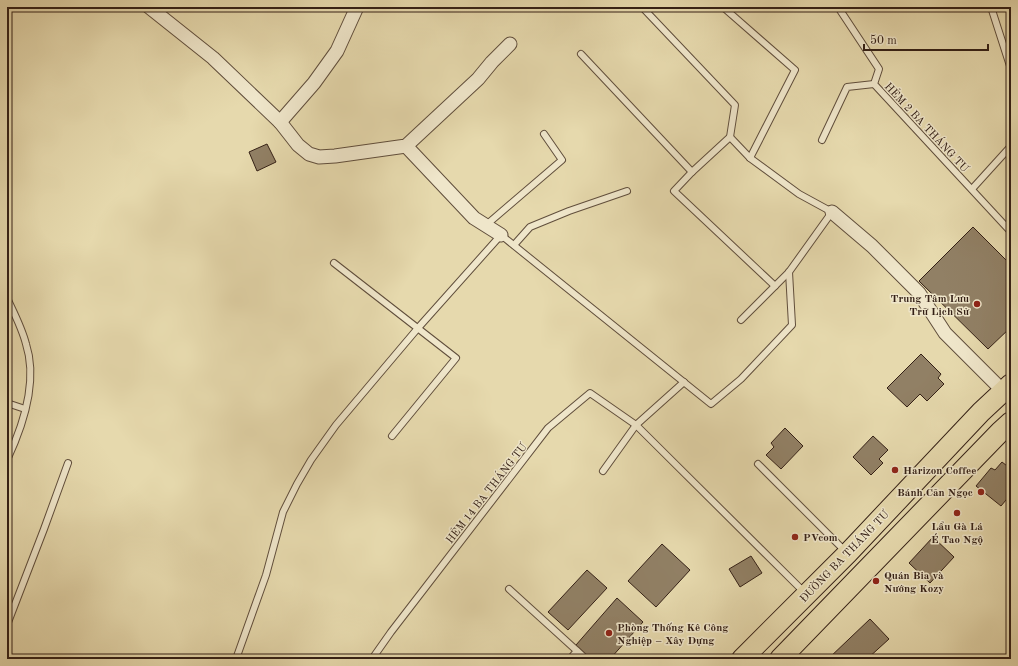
<svg xmlns="http://www.w3.org/2000/svg" width="1018" height="666" viewBox="0 0 1018 666" font-family="'Old Standard TT',serif">
<style>
.building{fill:#918065;stroke:#342016}
.lines{fill:none;stroke-linecap:round;stroke-linejoin:round}
.service-casing{stroke:#604e3c;stroke-width:8}
.minor-casing{stroke:#604e3c;stroke-width:15}
.primary-casing{stroke:#342016;stroke-width:22}
.service{stroke:#efe6ca;stroke-width:6}
.minor{stroke:#efe6ca;stroke-width:13}
.primary{stroke:#e6d9ad;stroke-width:20}
.poi-dot{fill:#8f2418;stroke:#efe6ca;stroke-width:1.5}
.labels{text-anchor:middle;stroke-width:3;stroke-linejoin:round;paint-order:stroke}
.street-label{font-size:11px;fill:#342016;stroke:#efe6ca}
.poi-label{font-size:11px;font-weight:bold;fill:#342016;stroke:#efe6ca;text-anchor:start}
</style>
<rect width="100%" height="100%" fill="#e6d9ad"/>
<filter id="stains"><feTurbulence type="fractalNoise" baseFrequency=".005" numOctaves="4"/><feColorMatrix values="0 0 0 0 .2 0 0 0 0 .09 0 0 0 0 .02 0 0 0 .5 -.17"/></filter>
<radialGradient id="worn" r=".72"><stop offset=".6" stop-color="#630" stop-opacity="0"/><stop offset="1" stop-color="#630" stop-opacity=".3"/></radialGradient>
<g class="building">
<path d="M 267,144 L 276,162 L 257,171 L 249,152 Z"/>
<path d="M 973,227 L 1011,265 L 1011,327 L 988,349 L 919,281 Z"/>
<path d="M 921,354 L 941,374 L 938,378 L 944,384 L 927,401 L 920,394 L 907,407 L 887,388 Z"/>
<path d="M 785,428 L 803,446 L 781,469 L 766,455 L 774,447 L 771,443 Z"/>
<path d="M 873,436 L 888,450 L 879,459 L 883,463 L 871,475 L 853,457 Z"/>
<path d="M 1002,462 L 1011,469 L 1011,494 L 1001,506 L 976,486 L 991,468 L 995,470 Z"/>
<path d="M 933,537 L 954,557 L 930,583 L 909,563 Z"/>
<path d="M 662,544 L 690,570 L 656,607 L 628,581 Z"/>
<path d="M 751,556 L 762,573 L 740,587 L 729,569 Z"/>
<path d="M 587,570 L 607,588 L 568,630 L 548,612 Z"/>
<path d="M 617,598 L 643,622 L 610,659 L 591,659 L 576,645 Z"/>
<path d="M 870,619 L 889,639 L 867,659 L 828,659 Z"/>
</g>
<g class="lines">
<defs>
<g id="service">
<path d="M 723,7 L 795,70 L 750,158"/>
<path d="M 838,7 L 879,69 L 874,84 L 1011,232"/>
<path d="M 991,7 L 1011,69"/>
<path d="M 581,54 L 692,172 L 730,137 L 735,105 L 642,7"/>
<path d="M 730,137 L 750,158 L 799,194 L 832,212 L 789,272 L 741,320"/>
<path d="M 822,140 L 847,87 L 874,84"/>
<path d="M 692,172 L 674,191 L 775,286"/>
<path d="M 972,189 L 1011,146"/>
<path d="M 485,226 L 562,160 L 544,134"/>
<path d="M 514,245 L 530,227 L 569,211 L 627,191"/>
<path d="M 334,263 L 456,358 L 392,436"/>
<path d="M 7,298 C 14,313 22,328 26,344 C 38,381 23,426 7,460"/>
<path d="M 7,403 L 25,409"/>
<path d="M 758,464 L 845,551"/>
<path d="M 603,471 L 636,425 L 684,382"/>
<path d="M 509,589 L 586,659"/>
<path d="M 7,625 L 44,529 L 68,463"/>
<path d="M 236,659 L 266,575 L 283,512 L 297,484 L 311,460 L 336,425 L 418,328 L 501,235 L 711,404 L 741,379 L 792,325 L 789,272"/>
<path d="M 372,659 L 391,632 L 548,428 L 590,393 L 636,425 L 805,593"/>
<path d="M 570,659 L 577,651"/>
</g>
<g id="minor">
<path d="M 149,7 L 213,58 L 280,122 L 298,145 L 309,154 L 319,157 L 335,156 L 406,146 L 478,79 L 492,62 L 510,44"/>
<path d="M 280,122 L 314,83 L 337,51 L 357,7"/>
<path d="M 406,146 L 474,218 L 501,235"/>
<path d="M 832,212 L 872,246 L 919,293 L 945,333 L 1003,391"/>
</g>
<g id="primary">
<path d="M 742,659 L 848,553 L 981,412 L 1011,384"/>
<path d="M 780,659 L 1000,432 L 1011,422"/>
</g>
</defs>
<use href="#service" class="service-casing"/>
<use href="#minor" class="minor-casing"/>
<use href="#primary" class="primary-casing"/>
<use href="#service" class="service"/>
<use href="#minor" class="minor"/>
<use href="#primary" class="primary"/>
</g>
<g class="poi-dot">
<circle cx="977" cy="304" r="4"/>
<circle cx="895" cy="470" r="4"/>
<circle cx="981" cy="492" r="4"/>
<circle cx="957" cy="513" r="4"/>
<circle cx="795" cy="537" r="4"/>
<circle cx="876" cy="581" r="4"/>
<circle cx="609" cy="633" r="4"/>
</g>
<g class="labels">
<g class="street-label">
<text transform="translate(927 127) rotate(47)" y="4">HẺM 2 BA THÁNG TƯ</text>
<text transform="translate(486 493) rotate(-52)" y="4">HẺM 14 BA THÁNG TƯ</text>
<text transform="translate(844 556) rotate(-46)" y="4">ĐƯỜNG BA THÁNG TƯ</text>
</g>
<g class="poi-label">
<text x="969" y="302" text-anchor="end">Trung Tâm Lưu<tspan x="969" dy="13">Trữ Lịch Sử</tspan></text>
<text x="903" y="474">Harizon Coffee</text>
<text x="973" y="496" text-anchor="end">Bánh Căn Ngọc</text>
<text x="957" y="530" text-anchor="middle">Lẩu Gà Lá<tspan x="957" dy="13">É Tao Ngộ</tspan></text>
<text x="803" y="541">PVcom</text>
<text x="884" y="579">Quán Bia và<tspan x="884" dy="13">Nướng Kozy</tspan></text>
<text x="617" y="631">Phòng Thống Kê Công<tspan x="617" dy="13">Nghiệp – Xây Dựng</tspan></text>
</g>
</g>
<rect width="1018" height="666" fill="none" stroke="#e6d9ad" stroke-width="24"/>
<rect x="8" y="8" width="1002" height="650" fill="none" stroke="#342016" stroke-width="2"/>
<rect x="12" y="12" width="994" height="642" fill="none" stroke="#342016"/>
<path d="M864 44v6h124v-6" fill="none" stroke="#342016" stroke-width="2"/>
<text x="870" y="44" font-size="12" fill="#342016" stroke="#efe6ca" stroke-width="3" paint-order="stroke">50 m</text>
<rect width="100%" height="100%" filter="url(#stains)"/>
<rect width="100%" height="100%" fill="url(#worn)"/>
</svg>
